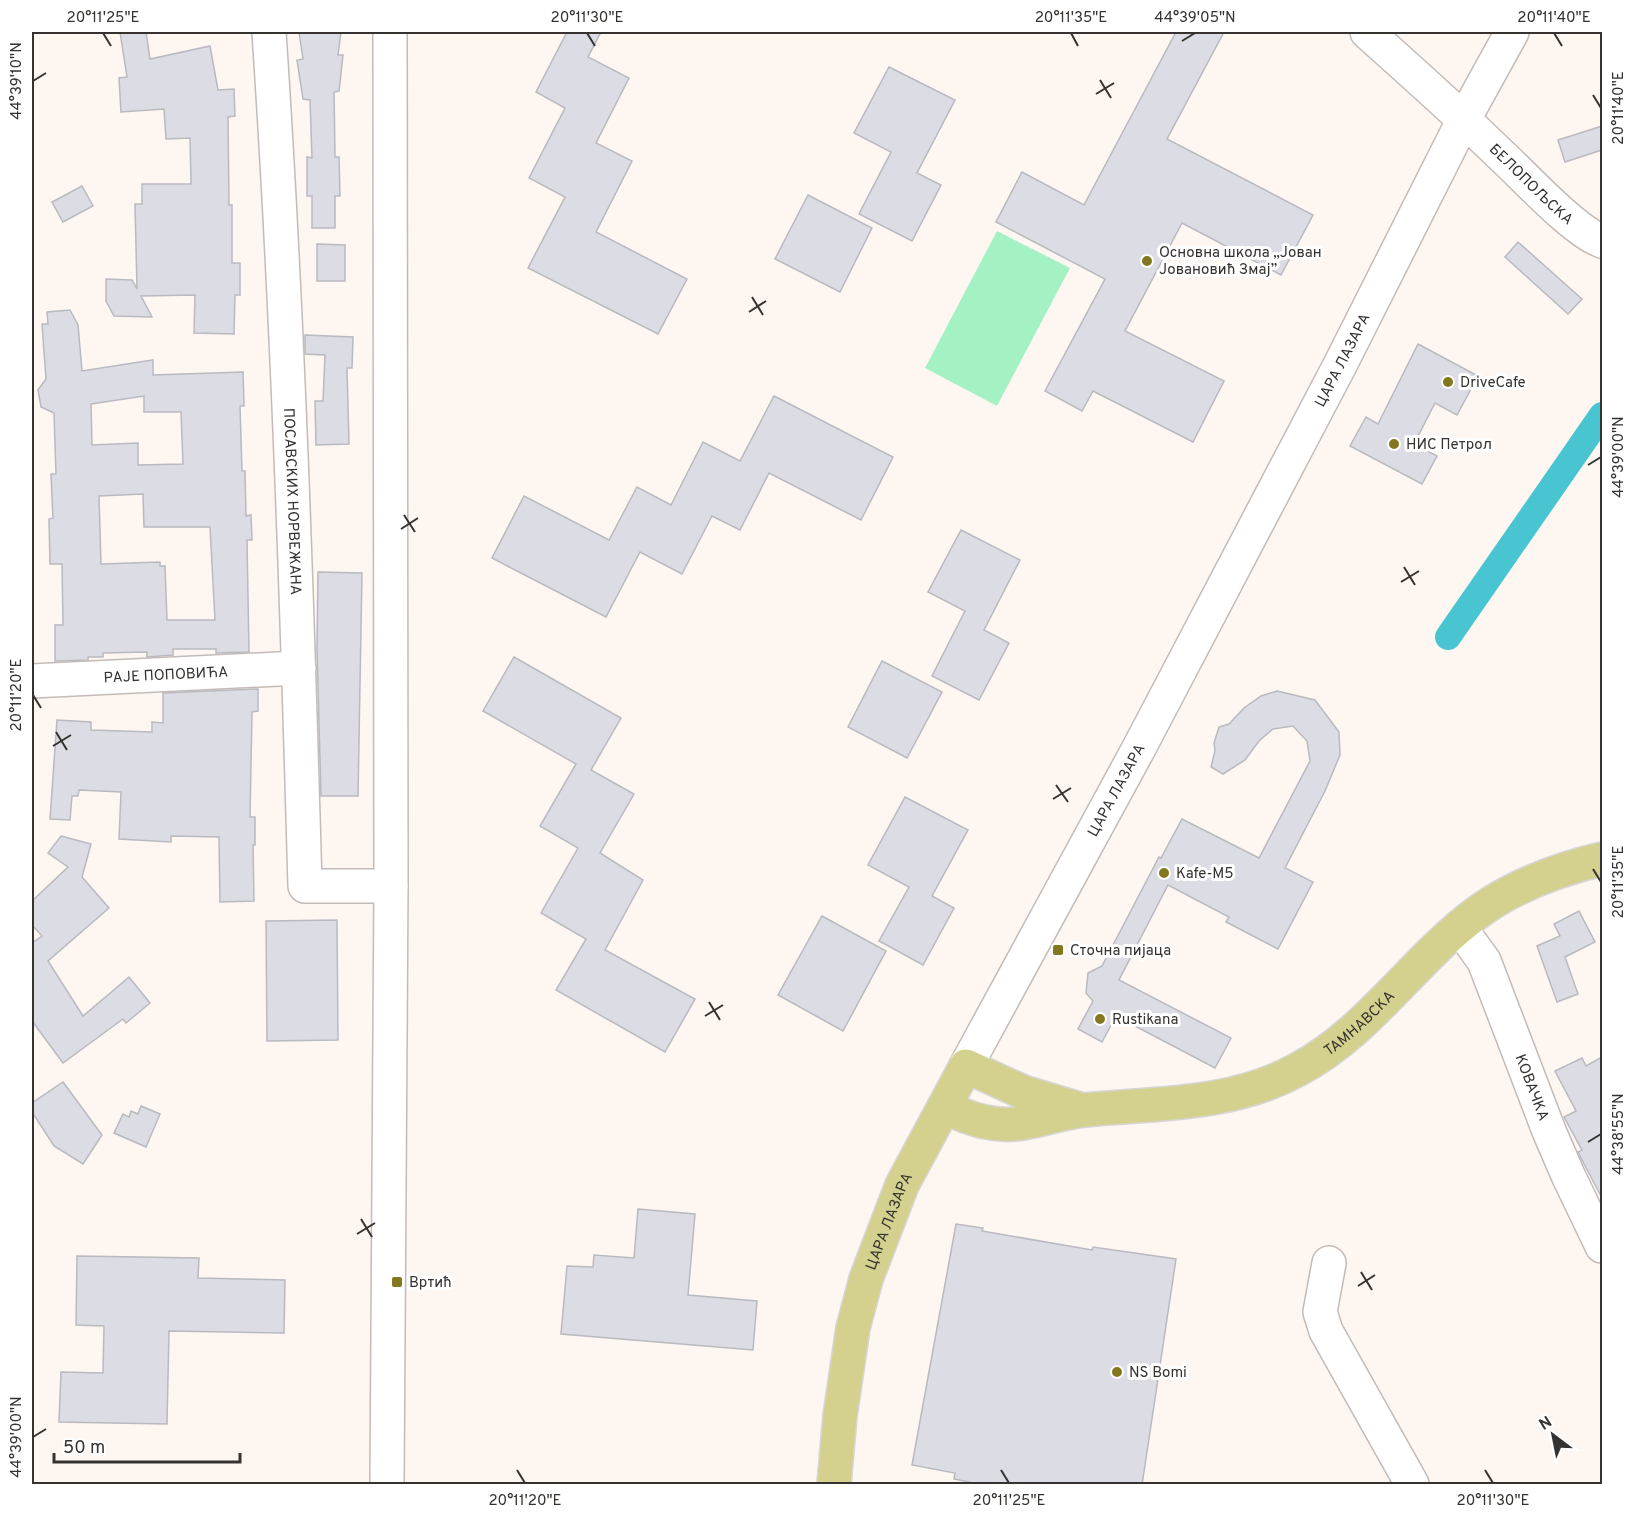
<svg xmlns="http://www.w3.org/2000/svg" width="1634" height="1516" viewBox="0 0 1634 1516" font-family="Overpass,sans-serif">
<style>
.green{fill:#a4f2c3}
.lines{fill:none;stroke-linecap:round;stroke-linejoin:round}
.canal{stroke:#49c4d1;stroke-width:26}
.building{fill:#dcdce4;stroke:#b9b9c0;stroke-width:1.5;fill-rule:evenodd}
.minor-casing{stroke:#c3bbb7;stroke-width:36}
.major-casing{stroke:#d7d6d6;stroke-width:36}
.minor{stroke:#fff;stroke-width:33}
.major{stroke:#d4d18f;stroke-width:33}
.ticks{fill:none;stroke:#353230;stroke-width:2}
.poi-dot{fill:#83781d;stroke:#fff;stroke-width:2}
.labels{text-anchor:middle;stroke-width:6;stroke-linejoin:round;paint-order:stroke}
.street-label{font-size:15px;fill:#353230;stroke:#fff}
.poi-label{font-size:15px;fill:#353230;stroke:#fff;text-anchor:start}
.neatline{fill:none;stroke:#353230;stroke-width:2}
.ticks-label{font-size:15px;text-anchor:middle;fill:#353230}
</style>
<rect width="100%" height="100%" fill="#fdf6f1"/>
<path class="green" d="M 997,231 L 1070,268 L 997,406 L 925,368 Z"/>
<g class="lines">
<path class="canal" d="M 1448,637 L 1602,415"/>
</g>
<g class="building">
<path d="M 120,32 L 146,32 L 150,59 L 210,46 L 218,90 L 234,89 L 235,116 L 228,117 L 229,205 L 232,205 L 232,263 L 240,263 L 240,295 L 235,295 L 234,334 L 194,333 L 195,295 L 141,296 L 152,317 L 114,316 L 106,301 L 106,279 L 132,280 L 137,289 L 135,204 L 142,204 L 142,184 L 191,184 L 190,138 L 166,139 L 164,109 L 121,112 L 119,78 L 127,77 Z"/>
<path d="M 299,32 L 341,32 L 338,55 L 343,55 L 339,91 L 334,92 L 335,157 L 339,157 L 340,196 L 335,196 L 335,228 L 312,228 L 312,196 L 307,196 L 307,157 L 312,158 L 310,100 L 303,99 L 297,60 L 303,59 Z"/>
<path d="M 567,32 L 601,32 L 588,57 L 629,78 L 596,143 L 632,161 L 596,232 L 687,279 L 658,334 L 528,268 L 565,197 L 529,178 L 565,108 L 536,92 Z"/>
<path d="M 1176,32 L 1224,32 L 1167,139 L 1313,215 L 1281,275 L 1182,223 L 1125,331 L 1224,381 L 1193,442 L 1093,391 L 1082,411 L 1045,391 L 1105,279 L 996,222 L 1022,172 L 1084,205 Z"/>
<path d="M 889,67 L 955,100 L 917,173 L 941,185 L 912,241 L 859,214 L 891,152 L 854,133 Z"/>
<path d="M 1602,126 L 1602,150 L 1565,162 L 1558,140 Z"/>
<path d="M 82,186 L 93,206 L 63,222 L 52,202 Z"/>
<path d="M 808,195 L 872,228 L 840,292 L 775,259 Z"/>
<path d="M 1518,242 L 1582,299 L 1568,314 L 1505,257 Z"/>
<path d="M 317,244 L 345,245 L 345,281 L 317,281 Z"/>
<path d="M 70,310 L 78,325 L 82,371 L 153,360 L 153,375 L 243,372 L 244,406 L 240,406 L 242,471 L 245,471 L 246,516 L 251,515 L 252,540 L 247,540 L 249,652 L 216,653 L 216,649 L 173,649 L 173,655 L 147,657 L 147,652 L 103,653 L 103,657 L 88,657 L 88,660 L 55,661 L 55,625 L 63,625 L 62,564 L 50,564 L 49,519 L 53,518 L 51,474 L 56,474 L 54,413 L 41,407 L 38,390 L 46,379 L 42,324 L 48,324 L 47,312 ZM 144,396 L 144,412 L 181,412 L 183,464 L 138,465 L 138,443 L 92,445 L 91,404 ZM 143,494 L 144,527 L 210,527 L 215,620 L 167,620 L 165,566 L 160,566 L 160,562 L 101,564 L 99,496 Z"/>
<path d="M 305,335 L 353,337 L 352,368 L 347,368 L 349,444 L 316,445 L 315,401 L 323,401 L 325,355 L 305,354 Z"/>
<path d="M 1418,344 L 1478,376 L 1457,415 L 1435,403 L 1414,444 L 1437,456 L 1422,484 L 1350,446 L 1366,417 L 1378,424 Z"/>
<path d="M 774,396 L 893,457 L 861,520 L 769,473 L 740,530 L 712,516 L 682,574 L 640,552 L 606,617 L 492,558 L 524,496 L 609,540 L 637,487 L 671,505 L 703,442 L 740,461 Z"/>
<path d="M 961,530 L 1020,560 L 984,630 L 1009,643 L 979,700 L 932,676 L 965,611 L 928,592 Z"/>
<path d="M 318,572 L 362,573 L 358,796 L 321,796 L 317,649 Z"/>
<path d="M 514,657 L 621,718 L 591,770 L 634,794 L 600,853 L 643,880 L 605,950 L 695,999 L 665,1052 L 556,990 L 586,939 L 541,913 L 578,848 L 540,826 L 576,764 L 483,711 Z"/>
<path d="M 882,661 L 942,692 L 907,758 L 848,727 Z"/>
<path d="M 258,689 L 258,711 L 252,712 L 250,817 L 255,817 L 255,845 L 253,845 L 254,901 L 220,902 L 219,837 L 171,836 L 171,842 L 119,839 L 121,792 L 79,790 L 78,796 L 72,796 L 70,820 L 50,819 L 57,720 L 91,722 L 91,730 L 152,732 L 152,722 L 163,723 L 163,693 Z"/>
<path d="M 1277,691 L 1315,700 L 1339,732 L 1340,755 L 1325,791 L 1285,868 L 1313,882 L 1278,949 L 1226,922 L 1229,917 L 1168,885 L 1119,980 L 1231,1038 L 1215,1068 L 1116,1016 L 1102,1042 L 1078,1029 L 1093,1001 L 1086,993 L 1088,973 L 1102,966 L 1159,857 L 1161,858 L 1182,819 L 1259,858 L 1310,761 L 1307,741 L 1293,726 L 1273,729 L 1259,741 L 1245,760 L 1223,774 L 1211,767 L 1215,751 L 1214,743 L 1219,727 L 1229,724 L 1244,708 L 1261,696 Z"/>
<path d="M 905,797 L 968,830 L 932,896 L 954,908 L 923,965 L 879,941 L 909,887 L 868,865 Z"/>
<path d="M 61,836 L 91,844 L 82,877 L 109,908 L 48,961 L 83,1016 L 129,977 L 150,1003 L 126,1023 L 123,1019 L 63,1063 L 32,1021 L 32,943 L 42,936 L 32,925 L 32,901 L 68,867 L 48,853 Z"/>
<path d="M 1579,911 L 1595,942 L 1565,957 L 1578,994 L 1557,1002 L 1537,946 L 1560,936 L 1554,924 Z"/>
<path d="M 822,916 L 886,951 L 843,1031 L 778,995 Z"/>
<path d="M 337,920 L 338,1040 L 267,1041 L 266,921 Z"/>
<path d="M 1602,1057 L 1602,1198 L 1582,1160 L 1578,1152 L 1582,1150 L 1564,1117 L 1576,1111 L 1555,1071 L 1582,1058 L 1586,1066 Z"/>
<path d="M 63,1082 L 102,1135 L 83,1164 L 54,1146 L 32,1112 L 32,1103 Z"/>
<path d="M 141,1106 L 160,1114 L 146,1147 L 114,1133 L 123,1114 L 129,1117 L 131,1111 L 138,1114 Z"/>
<path d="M 638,1209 L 695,1214 L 688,1295 L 757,1301 L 753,1350 L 561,1334 L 567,1266 L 593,1267 L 594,1255 L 634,1258 Z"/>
<path d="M 956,1224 L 983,1228 L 982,1231 L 1092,1250 L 1093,1247 L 1176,1259 L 1142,1485 L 983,1485 L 954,1479 L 955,1473 L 912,1465 Z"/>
<path d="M 77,1256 L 199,1258 L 198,1278 L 285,1280 L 284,1333 L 169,1331 L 167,1424 L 59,1422 L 61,1372 L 103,1373 L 104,1326 L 76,1325 Z"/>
</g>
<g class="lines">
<defs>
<g id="minor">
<path id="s1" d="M 269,32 C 288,316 297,601 305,886 L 391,886"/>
<path id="s2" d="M 1367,32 C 1413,73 1458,113 1502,156 C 1526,178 1575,232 1602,241"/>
<path id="s3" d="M 32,681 L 299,668"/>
<path id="s4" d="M 1460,928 L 1484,961 L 1549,1131 L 1568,1175 L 1602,1246"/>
<path id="s5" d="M 966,1066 L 1139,748 L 1340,365 L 1464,119 L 1512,32"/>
<path d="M 1329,1263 L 1320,1312 L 1326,1331 L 1412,1484"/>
<path d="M 387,1484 L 391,886 L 390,32"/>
</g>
<g id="major">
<path id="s6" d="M 944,1107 C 970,1119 994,1128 1023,1123 C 1043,1120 1064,1112 1085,1110 C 1157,1103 1231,1106 1297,1070 C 1375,1029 1420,948 1493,902 C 1527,881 1564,868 1602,859"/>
<path id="s7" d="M 834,1484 L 840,1416 L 853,1328 L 866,1279 L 902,1185 L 966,1066 L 1023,1092 L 1079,1109"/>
</g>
</defs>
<use href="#minor" class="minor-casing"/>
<use href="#major" class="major-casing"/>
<use href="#minor" class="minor"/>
<use href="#major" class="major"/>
</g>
<path class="ticks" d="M 103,33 L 111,46M 587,33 L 595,46M 1071,33 L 1078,46M 1554,33 L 1562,46M 1182,41 L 1195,33M 1100,80 L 1111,98M 33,81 L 46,73M 1096,94 L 1114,83M 1593,95 L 1601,108M 752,297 L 763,315M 749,312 L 766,301M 1588,465 L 1601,457M 404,515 L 415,532M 401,529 L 418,518M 1404,567 L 1415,585M 1401,582 L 1419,571M 33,695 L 41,708M 56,732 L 67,750M 53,746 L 71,735M 1056,785 L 1068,802M 1053,799 L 1071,788M 1593,869 L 1601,882M 709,1002 L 720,1020M 705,1016 L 723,1005M 1588,1142 L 1601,1134M 361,1219 L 372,1237M 357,1234 L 375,1223M 1361,1272 L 1372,1290M 1358,1286 L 1375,1275M 33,1437 L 46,1429M 517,1470 L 525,1483M 1001,1470 L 1009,1483M 1485,1470 L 1493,1483"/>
<g class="poi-dot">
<circle cx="1147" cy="261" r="6"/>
<circle cx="1448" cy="382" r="6"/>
<circle cx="1394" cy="444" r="6"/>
<circle cx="1164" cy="873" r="6"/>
<rect x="1052" y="944" width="12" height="12" rx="3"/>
<circle cx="1100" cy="1019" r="6"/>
<rect x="391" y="1276" width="12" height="12" rx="3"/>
<circle cx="1117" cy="1372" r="6"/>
</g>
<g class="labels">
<g class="street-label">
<text dy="5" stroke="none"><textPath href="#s2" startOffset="224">БЕЛОПОЉСКА</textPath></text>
<text dy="5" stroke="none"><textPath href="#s5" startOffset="800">ЦАРА ЛАЗАРА</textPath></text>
<text dy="5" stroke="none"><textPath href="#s1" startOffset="470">ПОСАВСКИХ НОРВЕЖАНА</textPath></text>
<text dy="5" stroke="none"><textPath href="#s3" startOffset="134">РАЈЕ ПОПОВИЋА</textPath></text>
<text dy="5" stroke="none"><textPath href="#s5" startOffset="314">ЦАРА ЛАЗАРА</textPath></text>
<text dy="5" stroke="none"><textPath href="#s6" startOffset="441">ТАМНАВСКА</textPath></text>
<text dy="5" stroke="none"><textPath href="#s4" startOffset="176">КОВАЧКА</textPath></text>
<text dy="5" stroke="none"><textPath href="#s7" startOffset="270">ЦАРА ЛАЗАРА</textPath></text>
</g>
<g class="poi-label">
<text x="1159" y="257">Основна школа „Јован<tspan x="1159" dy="17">Јовановић Змај”</tspan></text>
<text x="1460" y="387">DriveCafe</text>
<text x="1406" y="449">НИС Петрол</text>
<text x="1176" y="878">Kafe-M5</text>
<text x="1070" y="955">Сточна пијаца</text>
<text x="1112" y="1024">Rustikana</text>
<text x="409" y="1287">Вртић</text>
<text x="1129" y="1377">NS Bomi</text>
</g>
</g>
<rect width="1634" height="1516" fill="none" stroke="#ffffff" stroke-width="66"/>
<g transform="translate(1553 1435) rotate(328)" stroke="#ffffff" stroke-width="4.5" paint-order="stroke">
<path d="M0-4.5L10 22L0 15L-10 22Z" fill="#353230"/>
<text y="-9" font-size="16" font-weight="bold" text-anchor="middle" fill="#353230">N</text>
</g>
<path d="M54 1453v9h186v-9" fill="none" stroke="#353230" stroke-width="3"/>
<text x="63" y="1453" font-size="18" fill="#353230" stroke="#ffffff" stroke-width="4.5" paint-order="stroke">50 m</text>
<rect x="33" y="33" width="1568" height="1450" class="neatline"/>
<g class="ticks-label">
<text x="103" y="22">20°11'25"E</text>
<text x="587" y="22">20°11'30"E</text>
<text x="1071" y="22">20°11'35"E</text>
<text x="1195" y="22">44°39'05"N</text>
<text x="1554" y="22">20°11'40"E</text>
<text transform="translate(16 81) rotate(-90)" y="5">44°39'10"N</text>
<text transform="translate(1618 108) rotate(-90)" y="5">20°11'40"E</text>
<text transform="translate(1618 457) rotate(-90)" y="5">44°39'00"N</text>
<text transform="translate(16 695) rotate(-90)" y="5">20°11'20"E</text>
<text transform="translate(1618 882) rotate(-90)" y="5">20°11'35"E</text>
<text transform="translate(1618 1134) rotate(-90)" y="5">44°38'55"N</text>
<text transform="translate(16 1437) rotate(-90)" y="5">44°39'00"N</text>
<text x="525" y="1505">20°11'20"E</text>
<text x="1009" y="1505">20°11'25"E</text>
<text x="1493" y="1505">20°11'30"E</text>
</g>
</svg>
